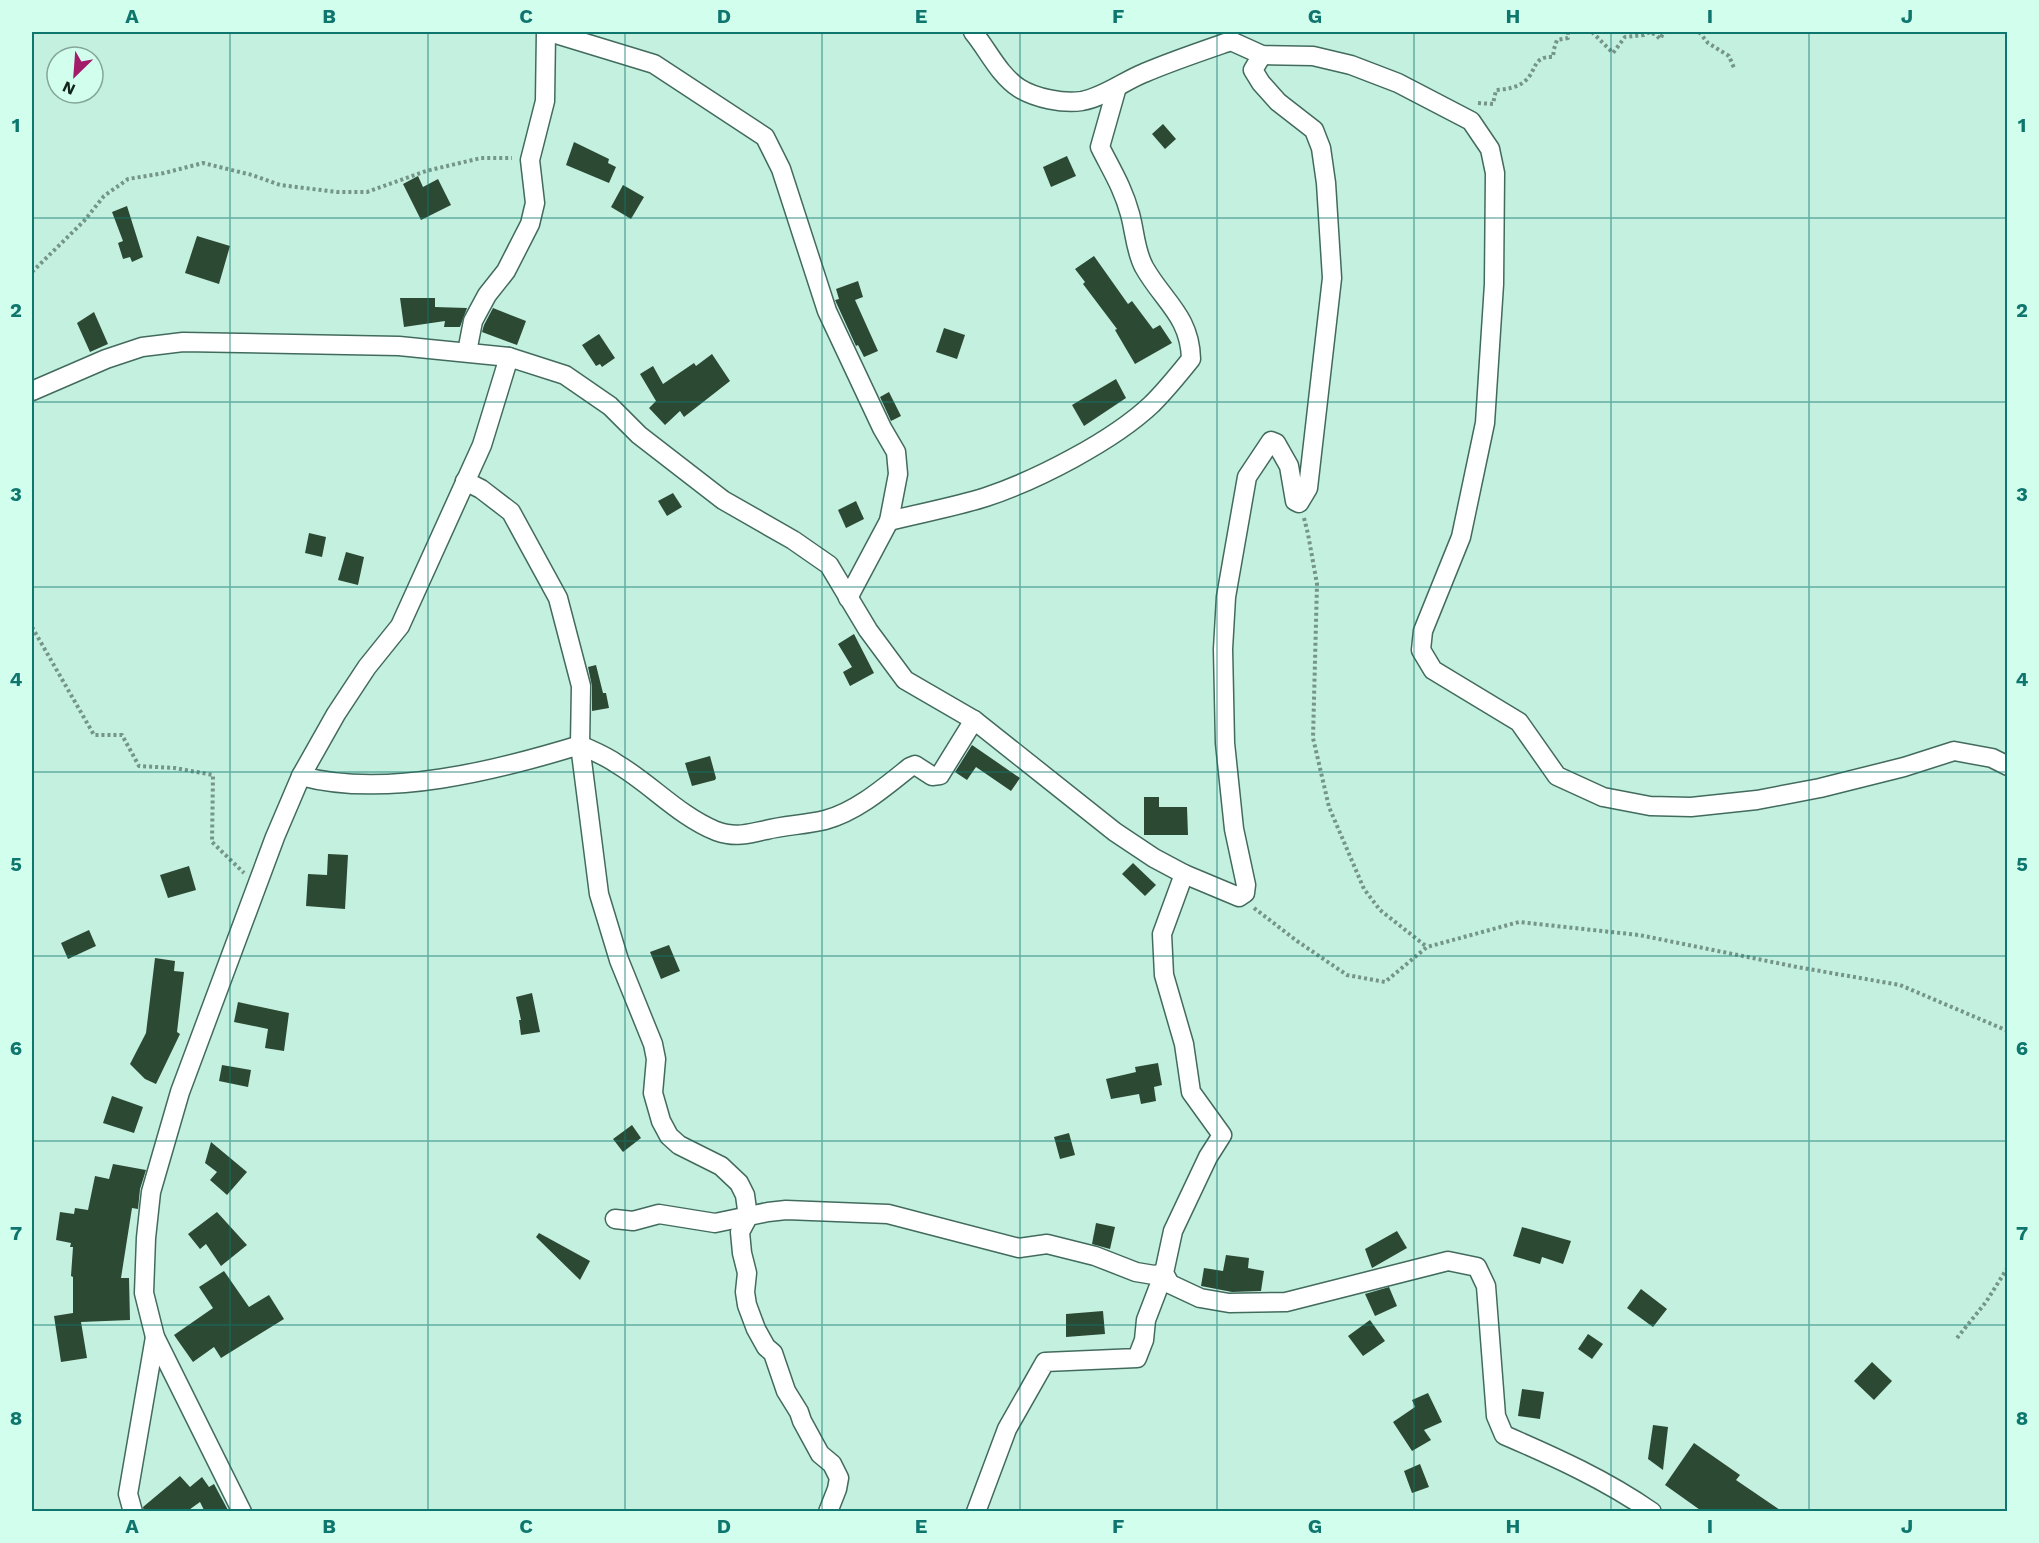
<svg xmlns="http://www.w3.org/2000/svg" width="2039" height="1543" viewBox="0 0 2039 1543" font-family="'Work Sans',sans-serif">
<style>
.building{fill:#2c4933}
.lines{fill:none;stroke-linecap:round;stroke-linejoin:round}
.minor-casing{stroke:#426b5d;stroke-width:21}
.path{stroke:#759589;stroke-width:4;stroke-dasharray:3 3;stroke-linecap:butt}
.minor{stroke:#fff;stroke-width:18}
.grid{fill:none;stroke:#0f766e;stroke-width:1.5;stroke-opacity:0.55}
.neatline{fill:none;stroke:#0f766e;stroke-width:2}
.grid-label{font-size:20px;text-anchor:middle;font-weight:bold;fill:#0f766e}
</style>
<rect width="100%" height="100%" fill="#c4f0e0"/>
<g class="building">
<path d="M 1163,124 L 1176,139 L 1165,149 L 1152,134 Z"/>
<path d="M 574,142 L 609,159 L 608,163 L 616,167 L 609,183 L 566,165 Z"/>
<path d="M 1067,156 L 1076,176 L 1051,187 L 1043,167 Z"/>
<path d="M 418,176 L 423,187 L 438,179 L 451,205 L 421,220 L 403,184 Z"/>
<path d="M 623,185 L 644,197 L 631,219 L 611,207 Z"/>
<path d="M 127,206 L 143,257 L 132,262 L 130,257 L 123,259 L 118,243 L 123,241 L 112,212 Z"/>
<path d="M 197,236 L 230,246 L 219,284 L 185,273 Z"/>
<path d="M 1094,256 L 1128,304 L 1132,301 L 1153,329 L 1160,325 L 1172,343 L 1135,364 L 1115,330 L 1117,329 L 1083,284 L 1085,282 L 1075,269 Z"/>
<path d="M 858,281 L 863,297 L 855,300 L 878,351 L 864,357 L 858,345 L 856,346 L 835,300 L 839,299 L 836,289 Z"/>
<path d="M 400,298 L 435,298 L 435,307 L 467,308 L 460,327 L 444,327 L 445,321 L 404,327 Z"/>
<path d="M 493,308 L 526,321 L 517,345 L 482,332 L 484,325 Z"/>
<path d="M 94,312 L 108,344 L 90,352 L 77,323 Z"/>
<path d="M 944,328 L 965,335 L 957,359 L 936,352 Z"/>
<path d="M 599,334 L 615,358 L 602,367 L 600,364 L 596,366 L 582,345 Z"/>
<path d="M 712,354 L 730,381 L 684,417 L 680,411 L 665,425 L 649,408 L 656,401 L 640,374 L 653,366 L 663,384 L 694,363 L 696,366 Z"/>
<path d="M 1116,379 L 1126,398 L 1084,426 L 1072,405 Z"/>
<path d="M 889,392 L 901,416 L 891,421 L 880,397 Z"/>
<path d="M 673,493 L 682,507 L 667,516 L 658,501 Z"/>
<path d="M 856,501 L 864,519 L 846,528 L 838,510 Z"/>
<path d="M 309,533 L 326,537 L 322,557 L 305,553 Z"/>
<path d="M 346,552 L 364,557 L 358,585 L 338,580 Z"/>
<path d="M 854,634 L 874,673 L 850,686 L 843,672 L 852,667 L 838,644 Z"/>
<path d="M 596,665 L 603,693 L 606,693 L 609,708 L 592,711 L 592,686 L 588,667 Z"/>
<path d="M 972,745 L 1020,778 L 1011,791 L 976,767 L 967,780 L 955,772 Z"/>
<path d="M 710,756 L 716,778 L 715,780 L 692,786 L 685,763 Z"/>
<path d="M 1144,797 L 1159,797 L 1159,807 L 1187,807 L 1188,835 L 1144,835 Z"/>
<path d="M 328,854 L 348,855 L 345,909 L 306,906 L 308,874 L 327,875 Z"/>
<path d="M 1133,863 L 1156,885 L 1145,896 L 1122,874 Z"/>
<path d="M 189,866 L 196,890 L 168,898 L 160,875 Z"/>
<path d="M 89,930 L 96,946 L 68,959 L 61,943 Z"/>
<path d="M 669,945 L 680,971 L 661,979 L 650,952 Z"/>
<path d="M 155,958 L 175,961 L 174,971 L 184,972 L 177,1032 L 180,1034 L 156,1084 L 145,1079 L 130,1064 L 146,1033 Z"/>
<path d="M 532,993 L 540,1032 L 521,1035 L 519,1020 L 521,1020 L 516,997 Z"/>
<path d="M 238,1002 L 289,1013 L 284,1051 L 265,1048 L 268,1029 L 234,1022 Z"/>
<path d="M 1158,1063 L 1162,1085 L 1154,1087 L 1156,1101 L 1141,1104 L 1139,1094 L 1111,1099 L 1106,1079 L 1136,1072 L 1135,1067 Z"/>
<path d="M 222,1065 L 251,1070 L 248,1087 L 219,1081 Z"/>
<path d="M 112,1096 L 143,1107 L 134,1133 L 103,1123 Z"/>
<path d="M 632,1125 L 641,1138 L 623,1152 L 613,1139 Z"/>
<path d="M 1069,1133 L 1075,1155 L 1060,1159 L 1054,1137 Z"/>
<path d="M 211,1142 L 247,1172 L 227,1195 L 210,1180 L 217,1172 L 205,1163 Z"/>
<path d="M 113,1164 L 146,1170 L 140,1189 L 138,1209 L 132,1208 L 121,1278 L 129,1278 L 130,1320 L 81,1322 L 87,1358 L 61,1362 L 54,1316 L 73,1313 L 73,1277 L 71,1276 L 73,1247 L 70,1247 L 71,1243 L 56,1240 L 60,1212 L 74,1214 L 75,1208 L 88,1210 L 95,1176 L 109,1179 Z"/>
<path d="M 217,1212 L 247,1245 L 221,1266 L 206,1244 L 200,1249 L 188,1234 Z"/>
<path d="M 1096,1223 L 1115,1227 L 1110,1249 L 1092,1244 Z"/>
<path d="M 1522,1227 L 1571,1241 L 1563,1264 L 1542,1257 L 1540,1264 L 1513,1256 Z"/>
<path d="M 1397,1231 L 1407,1248 L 1372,1268 L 1365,1249 Z"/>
<path d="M 539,1233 L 590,1261 L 580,1280 L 536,1237 Z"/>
<path d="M 1226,1255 L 1249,1258 L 1248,1268 L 1264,1271 L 1261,1291 L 1232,1292 L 1201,1286 L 1204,1268 L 1223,1271 Z"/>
<path d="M 224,1271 L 249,1307 L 269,1295 L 284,1319 L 221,1358 L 214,1347 L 193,1362 L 174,1335 L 213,1308 L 199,1287 Z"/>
<path d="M 1389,1287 L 1397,1306 L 1375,1316 L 1365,1294 Z"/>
<path d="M 1641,1289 L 1667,1309 L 1653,1327 L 1627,1308 Z"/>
<path d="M 1103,1311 L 1105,1334 L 1066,1337 L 1066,1314 Z"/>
<path d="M 1370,1320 L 1385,1341 L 1363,1356 L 1348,1336 Z"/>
<path d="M 1588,1334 L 1603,1344 L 1592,1359 L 1578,1349 Z"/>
<path d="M 1872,1362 L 1892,1381 L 1874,1400 L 1854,1381 Z"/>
<path d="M 1522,1389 L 1544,1392 L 1540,1419 L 1518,1416 Z"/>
<path d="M 1428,1393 L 1442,1422 L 1424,1430 L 1431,1440 L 1412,1451 L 1393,1422 L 1415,1407 L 1412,1400 Z"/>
<path d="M 1653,1425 L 1668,1427 L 1663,1470 L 1648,1459 Z"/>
<path d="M 1694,1443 L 1740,1475 L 1736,1480 L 1783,1512 L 1703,1512 L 1665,1485 Z"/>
<path d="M 1420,1464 L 1429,1487 L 1412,1493 L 1404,1471 Z"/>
<path d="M 180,1476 L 190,1487 L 202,1477 L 209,1487 L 214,1484 L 229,1512 L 205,1512 L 200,1502 L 186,1512 L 144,1512 L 143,1507 Z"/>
</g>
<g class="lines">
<defs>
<g id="minor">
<path d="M 549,32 L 654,64 L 765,137 L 781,169 L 827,311 L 882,428 L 896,452 L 898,474 L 889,521 L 848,598"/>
<path d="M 973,32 C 988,50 999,75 1019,88 C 1035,98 1063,104 1082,101 C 1104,97 1124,81 1144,73 C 1172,61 1202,51 1231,41 L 1262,55 L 1313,56 L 1351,65 L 1398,83 L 1471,121 L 1490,149 L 1495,173 L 1494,284 L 1485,423 L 1461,537 L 1423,631 L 1421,650 L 1433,670 L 1519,722 L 1557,776 L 1603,797 L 1650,806 L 1691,807 L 1757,800 L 1820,788 L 1904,767 L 1954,751 L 1992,758 L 2008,766"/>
<path d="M 467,352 L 473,321 L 487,295 L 506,271 L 530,224 L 535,203 L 530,160 L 545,101 L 546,32"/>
<path d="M 32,391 L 106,359 L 142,347 L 183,342 L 399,346 L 509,357 L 565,375 L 610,406 L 639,435 L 723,500 L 793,540 L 829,565 L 868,630 L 905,680 L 974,720 L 1115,832 L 1154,858 L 1184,874 L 1239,897 L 1245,893 L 1246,885 L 1234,829 L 1225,743 L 1223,649 L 1226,597 L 1247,477 L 1271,441 L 1276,443 L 1289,466 L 1295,501 L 1299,503 L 1308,488 L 1332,278 L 1326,183 L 1321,148 L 1314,130 L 1278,102 L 1261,83 L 1253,70 L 1262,55"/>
<path d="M 465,481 L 481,489 L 511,512 L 558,598 L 581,686 L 580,745 L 599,894 L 619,960 L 653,1044 L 656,1059 L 653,1093 L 661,1121 L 669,1136 L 679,1145 L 721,1166 L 739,1183 L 745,1195 L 748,1217 L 740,1232 L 742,1253 L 747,1273 L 745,1292 L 747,1305 L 756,1329 L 766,1347 L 773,1353 L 786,1391 L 799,1412 L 802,1421 L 820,1454 L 832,1464 L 839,1478 L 837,1489 L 828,1512"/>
<path d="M 889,521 C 921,513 954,507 986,497 C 1037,480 1113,441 1152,404 C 1166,390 1179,374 1191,359 C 1190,316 1163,301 1144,267 C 1135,250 1135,232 1130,214 C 1123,188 1112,171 1100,147 L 1117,87"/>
<path d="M 301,776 C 386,799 498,770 580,745 C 593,751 606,756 617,764 C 651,784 679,816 716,831 C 736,838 746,834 766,830 C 785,825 805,825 825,820 C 856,812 885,787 910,767 L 915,765 L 932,776 L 940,775 L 974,720"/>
<path d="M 1184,874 L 1162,934 L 1164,975 L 1184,1044 L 1191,1092 L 1222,1135 L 1208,1157 L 1173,1231 L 1164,1273 L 1170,1284 L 1200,1298 L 1229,1303 L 1286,1302 L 1448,1261 L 1477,1267 L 1486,1286 L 1496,1416 L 1504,1435 C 1555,1457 1606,1480 1652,1512"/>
<path d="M 615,1219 L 633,1221 L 659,1214 L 715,1223 L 768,1212 L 786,1210 L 888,1214 L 1019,1248 L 1047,1244 L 1095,1256 L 1136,1272 L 1154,1275 L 1164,1273 L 1146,1320 L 1144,1340 L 1137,1358 L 1045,1362 L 1007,1429 L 976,1512"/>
<path d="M 133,1512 L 128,1494 L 155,1337"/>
<path d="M 242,1512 L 155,1337 L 144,1293 L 146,1238 L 151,1192 L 180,1092 L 275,837 L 301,776 L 336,714 L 367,667 L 400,626 L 482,445 L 509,357"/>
</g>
</defs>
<use href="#minor" class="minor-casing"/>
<g class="path">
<path d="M 1592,32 L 1613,53 L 1625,37 L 1644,35 L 1650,32 L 1656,35 L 1660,39 L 1664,32"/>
<path d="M 1699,32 L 1708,43 L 1729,56 L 1734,68"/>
<path d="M 1478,103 L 1493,104 L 1496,90 C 1507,89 1517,88 1525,81 C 1537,71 1532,56 1553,57 L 1554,49 L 1557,40 L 1568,38 L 1568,32"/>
<path d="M 32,272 L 84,221 L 104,196 L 128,179 L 164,173 L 203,163 L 252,175 L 280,185 L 337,192 L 367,192 L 426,171 L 481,158 L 512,158"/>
<path d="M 1304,518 L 1308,534 L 1317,584 L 1313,738 L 1329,807 L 1364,889 L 1380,910 L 1427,947"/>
<path d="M 32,627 L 94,735 L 122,735 L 139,766 L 175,768 L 213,775 L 212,842 L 244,873"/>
<path d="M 1254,908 L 1297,941 L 1347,975 L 1385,982 L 1427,947 L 1519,922 L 1639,935 L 1797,967 L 1900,985 L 2008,1031"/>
<path d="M 1957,1338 L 1986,1302 L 2008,1267"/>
</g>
<use href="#minor" class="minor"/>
</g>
<path class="grid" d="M 230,32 L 230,1512M 428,32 L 428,1512M 625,32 L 625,1512M 822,32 L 822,1512M 1020,32 L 1020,1512M 1217,32 L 1217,1512M 1414,32 L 1414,1512M 1611,32 L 1611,1512M 1809,32 L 1809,1512M 32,218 L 2008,218M 32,402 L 2008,402M 32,587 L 2008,587M 32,772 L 2008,772M 32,956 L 2008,956M 32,1141 L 2008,1141M 32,1325 L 2008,1325"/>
<rect width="2039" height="1543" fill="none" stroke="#d1feed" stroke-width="66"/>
<g transform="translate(75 75) rotate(205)"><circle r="28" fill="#d1feed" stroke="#85a69a" stroke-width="1.5"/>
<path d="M0-4.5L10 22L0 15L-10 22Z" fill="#a21c6a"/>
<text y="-9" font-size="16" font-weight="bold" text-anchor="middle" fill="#12231d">N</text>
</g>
<rect x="33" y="33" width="1973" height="1477" class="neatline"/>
<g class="grid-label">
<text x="132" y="23">A</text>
<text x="329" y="23">B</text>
<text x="526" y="23">C</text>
<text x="724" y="23">D</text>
<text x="921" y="23">E</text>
<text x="1118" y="23">F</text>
<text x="1315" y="23">G</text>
<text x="1513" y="23">H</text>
<text x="1710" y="23">I</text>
<text x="1907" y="23">J</text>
<text x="16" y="132">1</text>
<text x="2022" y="132">1</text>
<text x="16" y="317">2</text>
<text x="2022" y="317">2</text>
<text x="16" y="501">3</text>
<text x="2022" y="501">3</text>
<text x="16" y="686">4</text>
<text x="2022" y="686">4</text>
<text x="16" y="871">5</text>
<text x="2022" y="871">5</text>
<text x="16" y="1055">6</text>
<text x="2022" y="1055">6</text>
<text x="16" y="1240">7</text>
<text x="2022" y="1240">7</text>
<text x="16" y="1425">8</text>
<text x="2022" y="1425">8</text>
<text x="132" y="1533">A</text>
<text x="329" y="1533">B</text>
<text x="526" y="1533">C</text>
<text x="724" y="1533">D</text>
<text x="921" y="1533">E</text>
<text x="1118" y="1533">F</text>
<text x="1315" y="1533">G</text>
<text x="1513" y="1533">H</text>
<text x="1710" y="1533">I</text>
<text x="1907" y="1533">J</text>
</g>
</svg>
